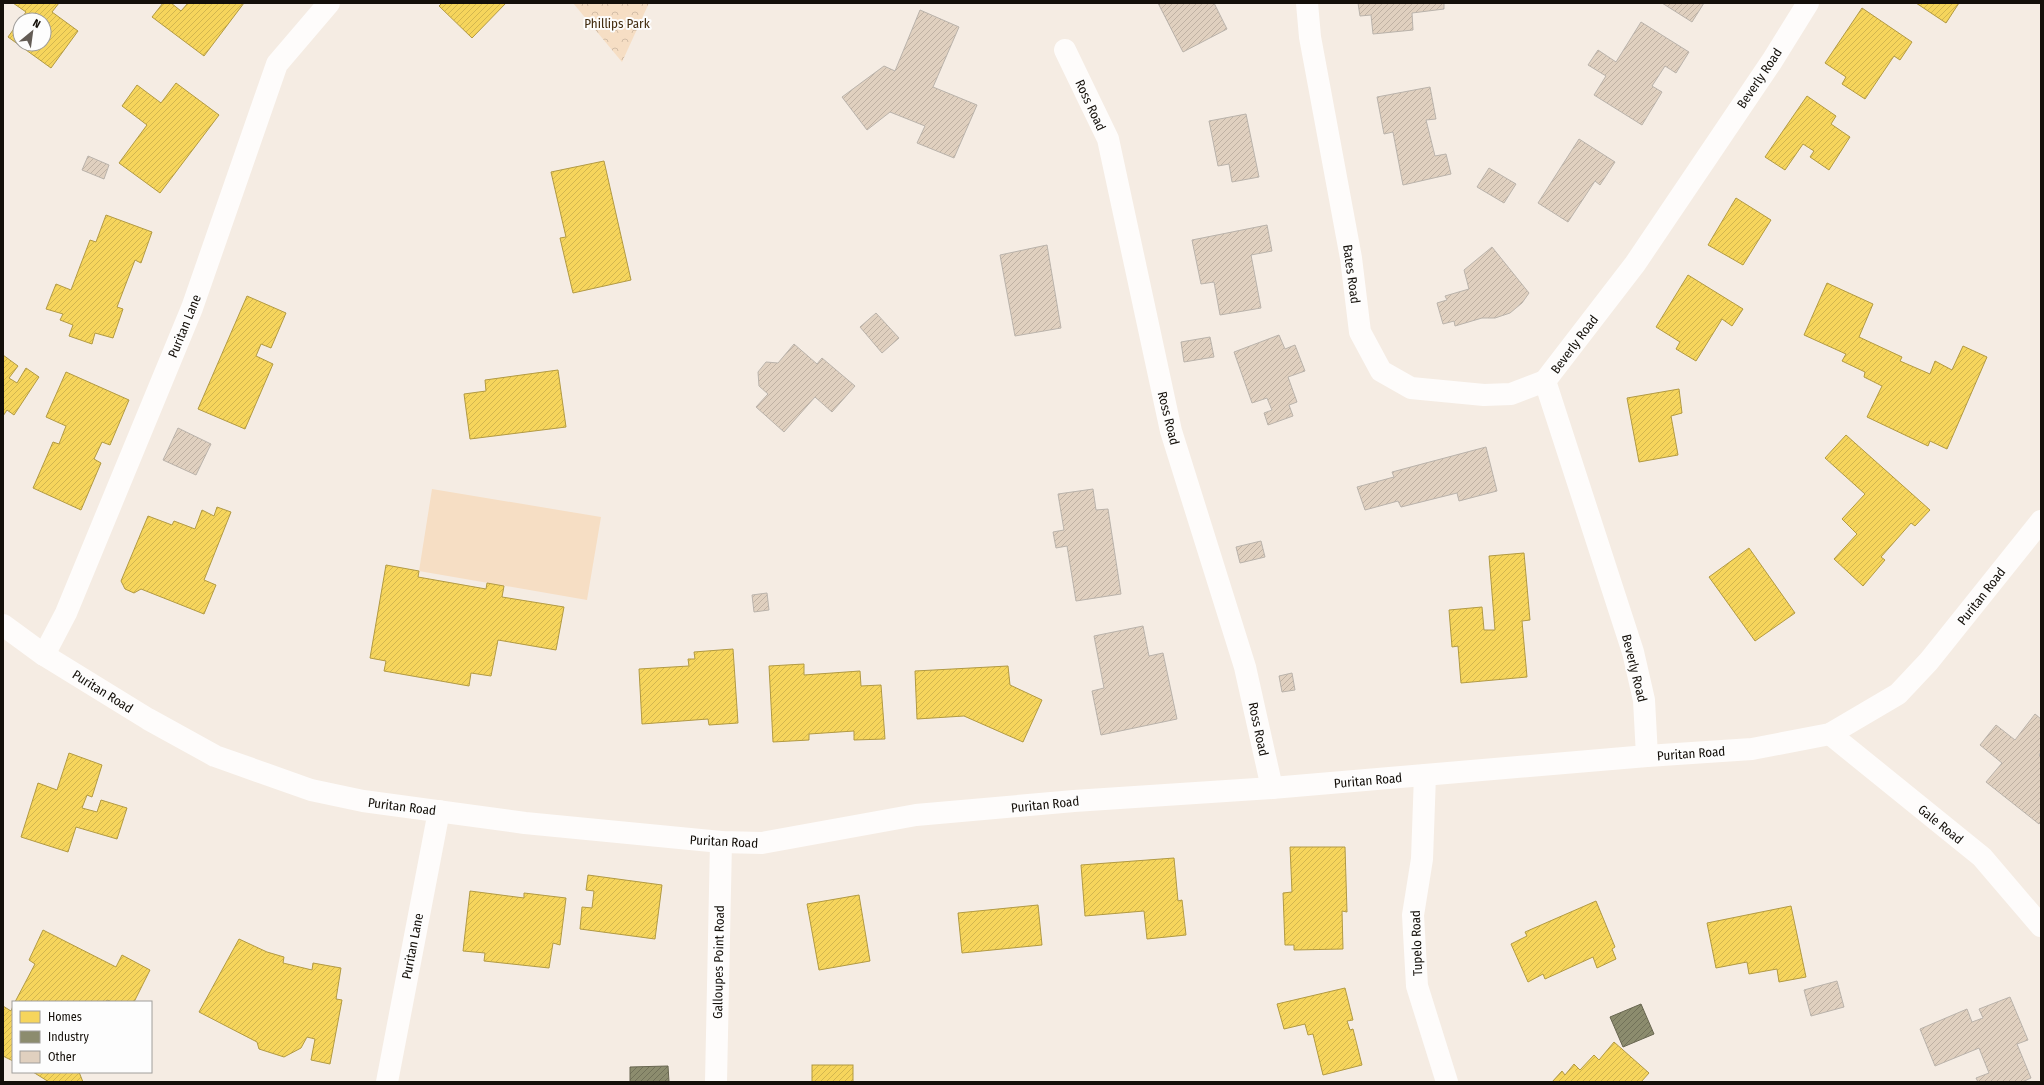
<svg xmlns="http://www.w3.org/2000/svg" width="2044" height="1085" viewBox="0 0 2044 1085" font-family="'Fira Sans Condensed',sans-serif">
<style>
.grass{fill:#f6dec4}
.park{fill:url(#park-crowns)}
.homes{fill:url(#homes-hatch);stroke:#b29a43;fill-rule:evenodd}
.industry{fill:url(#industry-hatch);stroke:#686650}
.building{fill:url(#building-hatch);stroke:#bab3ab}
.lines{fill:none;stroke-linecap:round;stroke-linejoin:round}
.minor{stroke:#fefcfb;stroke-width:22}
.labels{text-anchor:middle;stroke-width:4;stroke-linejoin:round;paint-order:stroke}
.park-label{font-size:13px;fill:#422b0e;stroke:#fdfdfd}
.street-label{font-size:13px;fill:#140f09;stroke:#fdfdfd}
</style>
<defs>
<pattern id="park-crowns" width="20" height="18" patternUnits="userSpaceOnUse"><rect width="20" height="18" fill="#f6dec4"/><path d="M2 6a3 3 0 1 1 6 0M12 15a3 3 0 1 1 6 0" fill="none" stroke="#d2bda7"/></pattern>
<pattern id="homes-hatch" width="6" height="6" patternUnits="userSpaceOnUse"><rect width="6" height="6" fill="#f6d55c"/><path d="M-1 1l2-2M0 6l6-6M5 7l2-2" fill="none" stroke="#d2b64f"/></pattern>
<pattern id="industry-hatch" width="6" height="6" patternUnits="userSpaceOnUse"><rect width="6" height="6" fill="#8c8c6e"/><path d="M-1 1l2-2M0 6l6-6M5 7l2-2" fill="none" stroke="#717159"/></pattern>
<pattern id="building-hatch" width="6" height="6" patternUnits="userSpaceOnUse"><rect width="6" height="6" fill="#e0d0bf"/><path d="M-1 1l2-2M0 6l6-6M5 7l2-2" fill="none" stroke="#bfb1a3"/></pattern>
</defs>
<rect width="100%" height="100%" fill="#f5ece3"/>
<path class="grass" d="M 432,489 L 601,517 L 587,600 L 419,571 Z"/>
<path class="park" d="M 573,3 L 649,3 L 622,62 Z"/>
<g class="homes">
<path d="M 13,3 L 59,3 L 52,12 L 78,31 L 51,68 L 8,37 L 26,12 ZM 20,20 L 44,20 L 44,44 L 20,44 Z"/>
<path d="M 163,3 L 171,3 L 181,11 L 188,3 L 244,3 L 204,56 L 152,17 Z"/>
<path d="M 442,3 L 506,3 L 472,38 L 439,6 Z"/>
<path d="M 1916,3 L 1959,3 L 1946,23 Z"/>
<path d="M 1862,8 L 1912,42 L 1900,60 L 1894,56 L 1865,99 L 1842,84 L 1846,77 L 1825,63 Z"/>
<path d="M 176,83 L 219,115 L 160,193 L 119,163 L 147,125 L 122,106 L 137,85 L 161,103 Z"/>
<path d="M 1807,96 L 1836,116 L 1831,124 L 1850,137 L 1829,170 L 1810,157 L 1814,151 L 1803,144 L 1785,170 L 1765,157 Z"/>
<path d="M 604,161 L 631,280 L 573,293 L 560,238 L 566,237 L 551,172 Z"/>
<path d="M 1736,198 L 1771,220 L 1743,265 L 1708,245 Z"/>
<path d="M 106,215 L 152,232 L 141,263 L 135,260 L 117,307 L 123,309 L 113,338 L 95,333 L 92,344 L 69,336 L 73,325 L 60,320 L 63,314 L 46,309 L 56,284 L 71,290 L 90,240 L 96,242 Z"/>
<path d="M 1688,275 L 1743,309 L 1732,326 L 1722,319 L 1696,361 L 1676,349 L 1680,342 L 1656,327 Z"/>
<path d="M 1827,283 L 1873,304 L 1859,337 L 1902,357 L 1900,361 L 1930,374 L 1935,361 L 1952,370 L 1963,346 L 1987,357 L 1947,449 L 1930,441 L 1928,446 L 1867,417 L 1882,386 L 1864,377 L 1865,372 L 1842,361 L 1846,354 L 1804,335 Z"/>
<path d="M 247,296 L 286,313 L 271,348 L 261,344 L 256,356 L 273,364 L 245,429 L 198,409 Z"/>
<path d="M 3,355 L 18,366 L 9,378 L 17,383 L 26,368 L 39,377 L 14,415 L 7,410 L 3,416 Z"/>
<path d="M 558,370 L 566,427 L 470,439 L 464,394 L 486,391 L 485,380 Z"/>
<path d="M 66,372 L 129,400 L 110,445 L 102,442 L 94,459 L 101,463 L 81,510 L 33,488 L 53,442 L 59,444 L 66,426 L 46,417 Z"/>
<path d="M 1679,389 L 1682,413 L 1671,416 L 1678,455 L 1639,462 L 1627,398 Z"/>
<path d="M 1846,435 L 1930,510 L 1915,526 L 1911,523 L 1881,557 L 1885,560 L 1863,586 L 1834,559 L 1857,534 L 1842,519 L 1865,494 L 1825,458 Z"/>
<path d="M 217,507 L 231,512 L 204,580 L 216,585 L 204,614 L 141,589 L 134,593 L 125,589 L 121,581 L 148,516 L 172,525 L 174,521 L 195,529 L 202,510 L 214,516 Z"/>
<path d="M 1749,548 L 1795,613 L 1755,641 L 1709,577 Z"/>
<path d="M 1524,553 L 1530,620 L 1522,621 L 1527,677 L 1461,683 L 1458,646 L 1452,647 L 1449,610 L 1482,607 L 1484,630 L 1495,630 L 1489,556 Z"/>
<path d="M 386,565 L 419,571 L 418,577 L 486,589 L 487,583 L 504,586 L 502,597 L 564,607 L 556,650 L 498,640 L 491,676 L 471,673 L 469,686 L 384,671 L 386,661 L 370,658 Z"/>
<path d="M 733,649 L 738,723 L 709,725 L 708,719 L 642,724 L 639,669 L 689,666 L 688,659 L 695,659 L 694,652 Z"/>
<path d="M 804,664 L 804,675 L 860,671 L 861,686 L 881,685 L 885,739 L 854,740 L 854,731 L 809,734 L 809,740 L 773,742 L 769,666 Z"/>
<path d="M 1008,666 L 1010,685 L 1042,700 L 1023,742 L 964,716 L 917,719 L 915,671 Z"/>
<path d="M 69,753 L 102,765 L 92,797 L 87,795 L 82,808 L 97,812 L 101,800 L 127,808 L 117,839 L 76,827 L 68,852 L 21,837 L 38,783 L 57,790 Z"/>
<path d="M 1290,847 L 1345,847 L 1347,912 L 1342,911 L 1343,949 L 1294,950 L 1294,945 L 1285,945 L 1283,893 L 1292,892 Z"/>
<path d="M 1174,858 L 1178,901 L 1182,900 L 1186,935 L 1147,939 L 1144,911 L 1085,916 L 1081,865 Z"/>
<path d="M 588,875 L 662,885 L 655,939 L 580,929 L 582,907 L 592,908 L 594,891 L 586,890 Z"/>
<path d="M 470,891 L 524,898 L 524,893 L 566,898 L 560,945 L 553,943 L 549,968 L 484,961 L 485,953 L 463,951 Z"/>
<path d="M 859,895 L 870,961 L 819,970 L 807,904 Z"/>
<path d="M 1596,901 L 1615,947 L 1612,949 L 1616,959 L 1597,968 L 1593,957 L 1545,979 L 1543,974 L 1528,982 L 1511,944 L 1527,936 L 1525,932 Z"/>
<path d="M 1038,905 L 1042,945 L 962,953 L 958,913 Z"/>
<path d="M 1791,906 L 1806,977 L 1779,982 L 1777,969 L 1749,974 L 1747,962 L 1716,968 L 1707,923 Z"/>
<path d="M 43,930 L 116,967 L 122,955 L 150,970 L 134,1002 L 112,1002 L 107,1000 L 106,1002 L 15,1002 L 35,964 L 29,960 Z"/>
<path d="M 239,939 L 267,952 L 284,957 L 283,963 L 312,970 L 313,963 L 341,968 L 336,999 L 342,1000 L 330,1064 L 311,1060 L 315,1039 L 307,1037 L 301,1048 L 284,1057 L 259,1049 L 257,1042 L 199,1012 Z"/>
<path d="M 1345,988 L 1353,1020 L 1347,1021 L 1350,1030 L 1353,1029 L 1362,1065 L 1323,1075 L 1313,1034 L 1308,1035 L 1305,1024 L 1284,1029 L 1277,1004 Z"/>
<path d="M 3,1006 L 11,1011 L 13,1006 L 13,1061 L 3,1056 Z"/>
<path d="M 1614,1042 L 1649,1073 L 1641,1082 L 1552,1082 L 1562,1071 L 1565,1075 L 1574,1064 L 1580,1070 L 1594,1055 L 1599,1060 Z"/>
<rect x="812" y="1065" width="41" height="17"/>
<path d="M 33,1072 L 79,1072 L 83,1082 L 49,1082 Z"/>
</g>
<g class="industry">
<path d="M 1641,1004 L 1654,1034 L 1623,1047 L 1610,1017 Z"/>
<path d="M 668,1066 L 669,1082 L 630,1082 L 630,1067 Z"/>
</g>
<g class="building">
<path d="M 1158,3 L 1214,3 L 1227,29 L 1183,52 Z"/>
<path d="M 1358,3 L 1444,3 L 1444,9 L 1412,13 L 1413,30 L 1373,34 L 1371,15 L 1360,16 Z"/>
<path d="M 1662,3 L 1704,3 L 1692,22 Z"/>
<path d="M 920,10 L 959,27 L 933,87 L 977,105 L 954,158 L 917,143 L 925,126 L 890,112 L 867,130 L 842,97 L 884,66 L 895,71 Z"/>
<path d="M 1641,22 L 1689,52 L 1676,73 L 1665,66 L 1652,86 L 1662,92 L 1642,125 L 1594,95 L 1606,76 L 1588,65 L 1598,50 L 1616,62 Z"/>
<path d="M 1430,87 L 1436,119 L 1426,120 L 1435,156 L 1446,154 L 1451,174 L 1403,185 L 1393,132 L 1384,134 L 1377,97 Z"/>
<path d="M 1246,114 L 1259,177 L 1232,182 L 1229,164 L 1218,166 L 1209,121 Z"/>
<path d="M 1579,139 L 1615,162 L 1600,185 L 1595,181 L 1568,222 L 1538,203 Z"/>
<path d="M 88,156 L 109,165 L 104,179 L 82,170 Z"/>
<path d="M 1489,168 L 1516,184 L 1504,203 L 1477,187 Z"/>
<path d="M 1267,225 L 1272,251 L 1251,255 L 1261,308 L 1220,315 L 1214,282 L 1201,284 L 1192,240 Z"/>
<path d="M 1047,245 L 1061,328 L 1015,336 L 1000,255 Z"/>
<path d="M 1492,247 L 1529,293 L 1522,303 L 1510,313 L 1495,318 L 1482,318 L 1455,326 L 1454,321 L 1443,324 L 1437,303 L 1447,300 L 1445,296 L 1469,289 L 1464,270 Z"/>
<path d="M 876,313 L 899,338 L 882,353 L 860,327 Z"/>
<path d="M 1279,335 L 1285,349 L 1295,345 L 1305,371 L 1288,377 L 1297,402 L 1289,405 L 1293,416 L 1268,425 L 1264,413 L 1272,410 L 1267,398 L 1252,403 L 1234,352 Z"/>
<path d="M 1210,337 L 1214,357 L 1184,362 L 1181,342 Z"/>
<path d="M 794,344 L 817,364 L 822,358 L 855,386 L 832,412 L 815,397 L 784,432 L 756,407 L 768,394 L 759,386 L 758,372 L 766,362 L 778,363 Z"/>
<path d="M 178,428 L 211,444 L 196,475 L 163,460 Z"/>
<path d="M 1486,447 L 1497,491 L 1459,501 L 1457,493 L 1401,507 L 1398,501 L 1365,510 L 1357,487 L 1394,477 L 1392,472 Z"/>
<path d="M 1093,489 L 1096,510 L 1108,509 L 1121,594 L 1076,601 L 1067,546 L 1056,548 L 1053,532 L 1064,530 L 1058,494 Z"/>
<path d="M 1261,541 L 1265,557 L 1240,563 L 1236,547 Z"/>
<path d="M 767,593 L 769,610 L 754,612 L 752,595 Z"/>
<path d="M 1143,626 L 1149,656 L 1163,653 L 1177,719 L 1101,735 L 1092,691 L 1104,688 L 1094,636 Z"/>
<path d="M 1292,673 L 1295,690 L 1282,692 L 1279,676 Z"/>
<path d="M 2035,714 L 2041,719 L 2041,752 L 2039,755 L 2041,757 L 2041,821 L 2039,824 L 1986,782 L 2002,763 L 1980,745 L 1996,725 L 2015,740 Z"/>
<path d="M 1837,981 L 1844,1007 L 1811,1016 L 1804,990 Z"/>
<path d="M 2010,997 L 2028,1040 L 2017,1044 L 2031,1078 L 2022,1082 L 1978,1082 L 1976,1078 L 1989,1073 L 1979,1048 L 1935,1066 L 1920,1029 L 1967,1009 L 1972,1022 L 1983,1018 L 1979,1009 Z"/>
</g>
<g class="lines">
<g class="minor">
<path d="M 1307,3 L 1310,37 L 1351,258 L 1360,332 L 1381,371 L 1411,388 L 1484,395 L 1511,394 L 1545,381"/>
<path d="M 1065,50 L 1108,139 L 1171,431 L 1245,667 L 1272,788"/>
<path d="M 3,625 L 44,655 L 148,719 L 215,756 L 311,790 L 363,801 L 525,823 L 721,842 L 762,843 L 916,815 L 1074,801 L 1272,788 L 1647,756 L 1752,749 L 1830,734 L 1898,694 L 1929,661 L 2041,521"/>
<path d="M 44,655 L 66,613 L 192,308 L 277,64 L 329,3"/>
<path d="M 1830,734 L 1982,857 L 2041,926"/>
<path d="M 1647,756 L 1644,700 L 1633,652 L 1545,381 L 1635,264 L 1772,61 L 1808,3"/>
<path d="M 1425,775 L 1422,859 L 1413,915 L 1417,986 L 1447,1082"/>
<path d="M 387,1082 L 439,811"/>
<path d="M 716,1082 L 721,842"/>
</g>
</g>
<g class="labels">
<g class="park-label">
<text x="617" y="28">Phillips Park</text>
</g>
<g class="street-label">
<text transform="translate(1759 78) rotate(-56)" y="5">Beverly Road</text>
<text transform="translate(1091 105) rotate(65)" y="5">Ross Road</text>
<text transform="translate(1352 274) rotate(82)" y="5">Bates Road</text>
<text transform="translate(184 326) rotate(-68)" y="5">Puritan Lane</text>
<text transform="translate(1574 344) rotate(-53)" y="5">Beverly Road</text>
<text transform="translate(1169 418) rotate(76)" y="5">Ross Road</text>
<text transform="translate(1981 596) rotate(-52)" y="5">Puritan Road</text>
<text transform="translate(1635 668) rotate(76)" y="5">Beverly Road</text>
<text transform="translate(103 691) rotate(32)" y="5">Puritan Road</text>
<text transform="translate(1259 729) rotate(78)" y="5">Ross Road</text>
<text transform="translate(1691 753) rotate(-4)" y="5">Puritan Road</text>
<text transform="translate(1368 780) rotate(-5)" y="5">Puritan Road</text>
<text transform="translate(1045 804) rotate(-6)" y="5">Puritan Road</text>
<text transform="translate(402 806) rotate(7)" y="5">Puritan Road</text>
<text transform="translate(1941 824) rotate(39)" y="5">Gale Road</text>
<text transform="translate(724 841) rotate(3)" y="5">Puritan Road</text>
<text transform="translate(1416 943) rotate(-92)" y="5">Tupelo Road</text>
<text transform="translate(412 946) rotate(-79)" y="5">Puritan Lane</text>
<text transform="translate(718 962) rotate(-89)" y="5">Galloupes Point Road</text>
</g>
</g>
<rect width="2044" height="1085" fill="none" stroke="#140f09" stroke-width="8"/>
<rect x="12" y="1001" width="140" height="72" fill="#fdfdfd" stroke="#a09e9b"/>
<rect x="20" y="1011" width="20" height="12" fill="#f6d55c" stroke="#a09e9b"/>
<text x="48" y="1021" font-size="12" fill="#140f09">Homes</text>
<rect x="20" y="1031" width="20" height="12" fill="#8c8c6e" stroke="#a09e9b"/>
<text x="48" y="1041" font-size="12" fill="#140f09">Industry</text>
<rect x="20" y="1051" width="20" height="12" fill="#e0d0bf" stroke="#a09e9b"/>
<text x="48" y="1061" font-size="12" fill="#140f09">Other</text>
<g transform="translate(32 32) rotate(29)"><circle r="19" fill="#fdfdfd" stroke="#a09e9b"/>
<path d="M0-3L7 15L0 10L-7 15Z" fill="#635c55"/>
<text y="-6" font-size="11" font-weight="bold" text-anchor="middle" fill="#140f09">N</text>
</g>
</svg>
